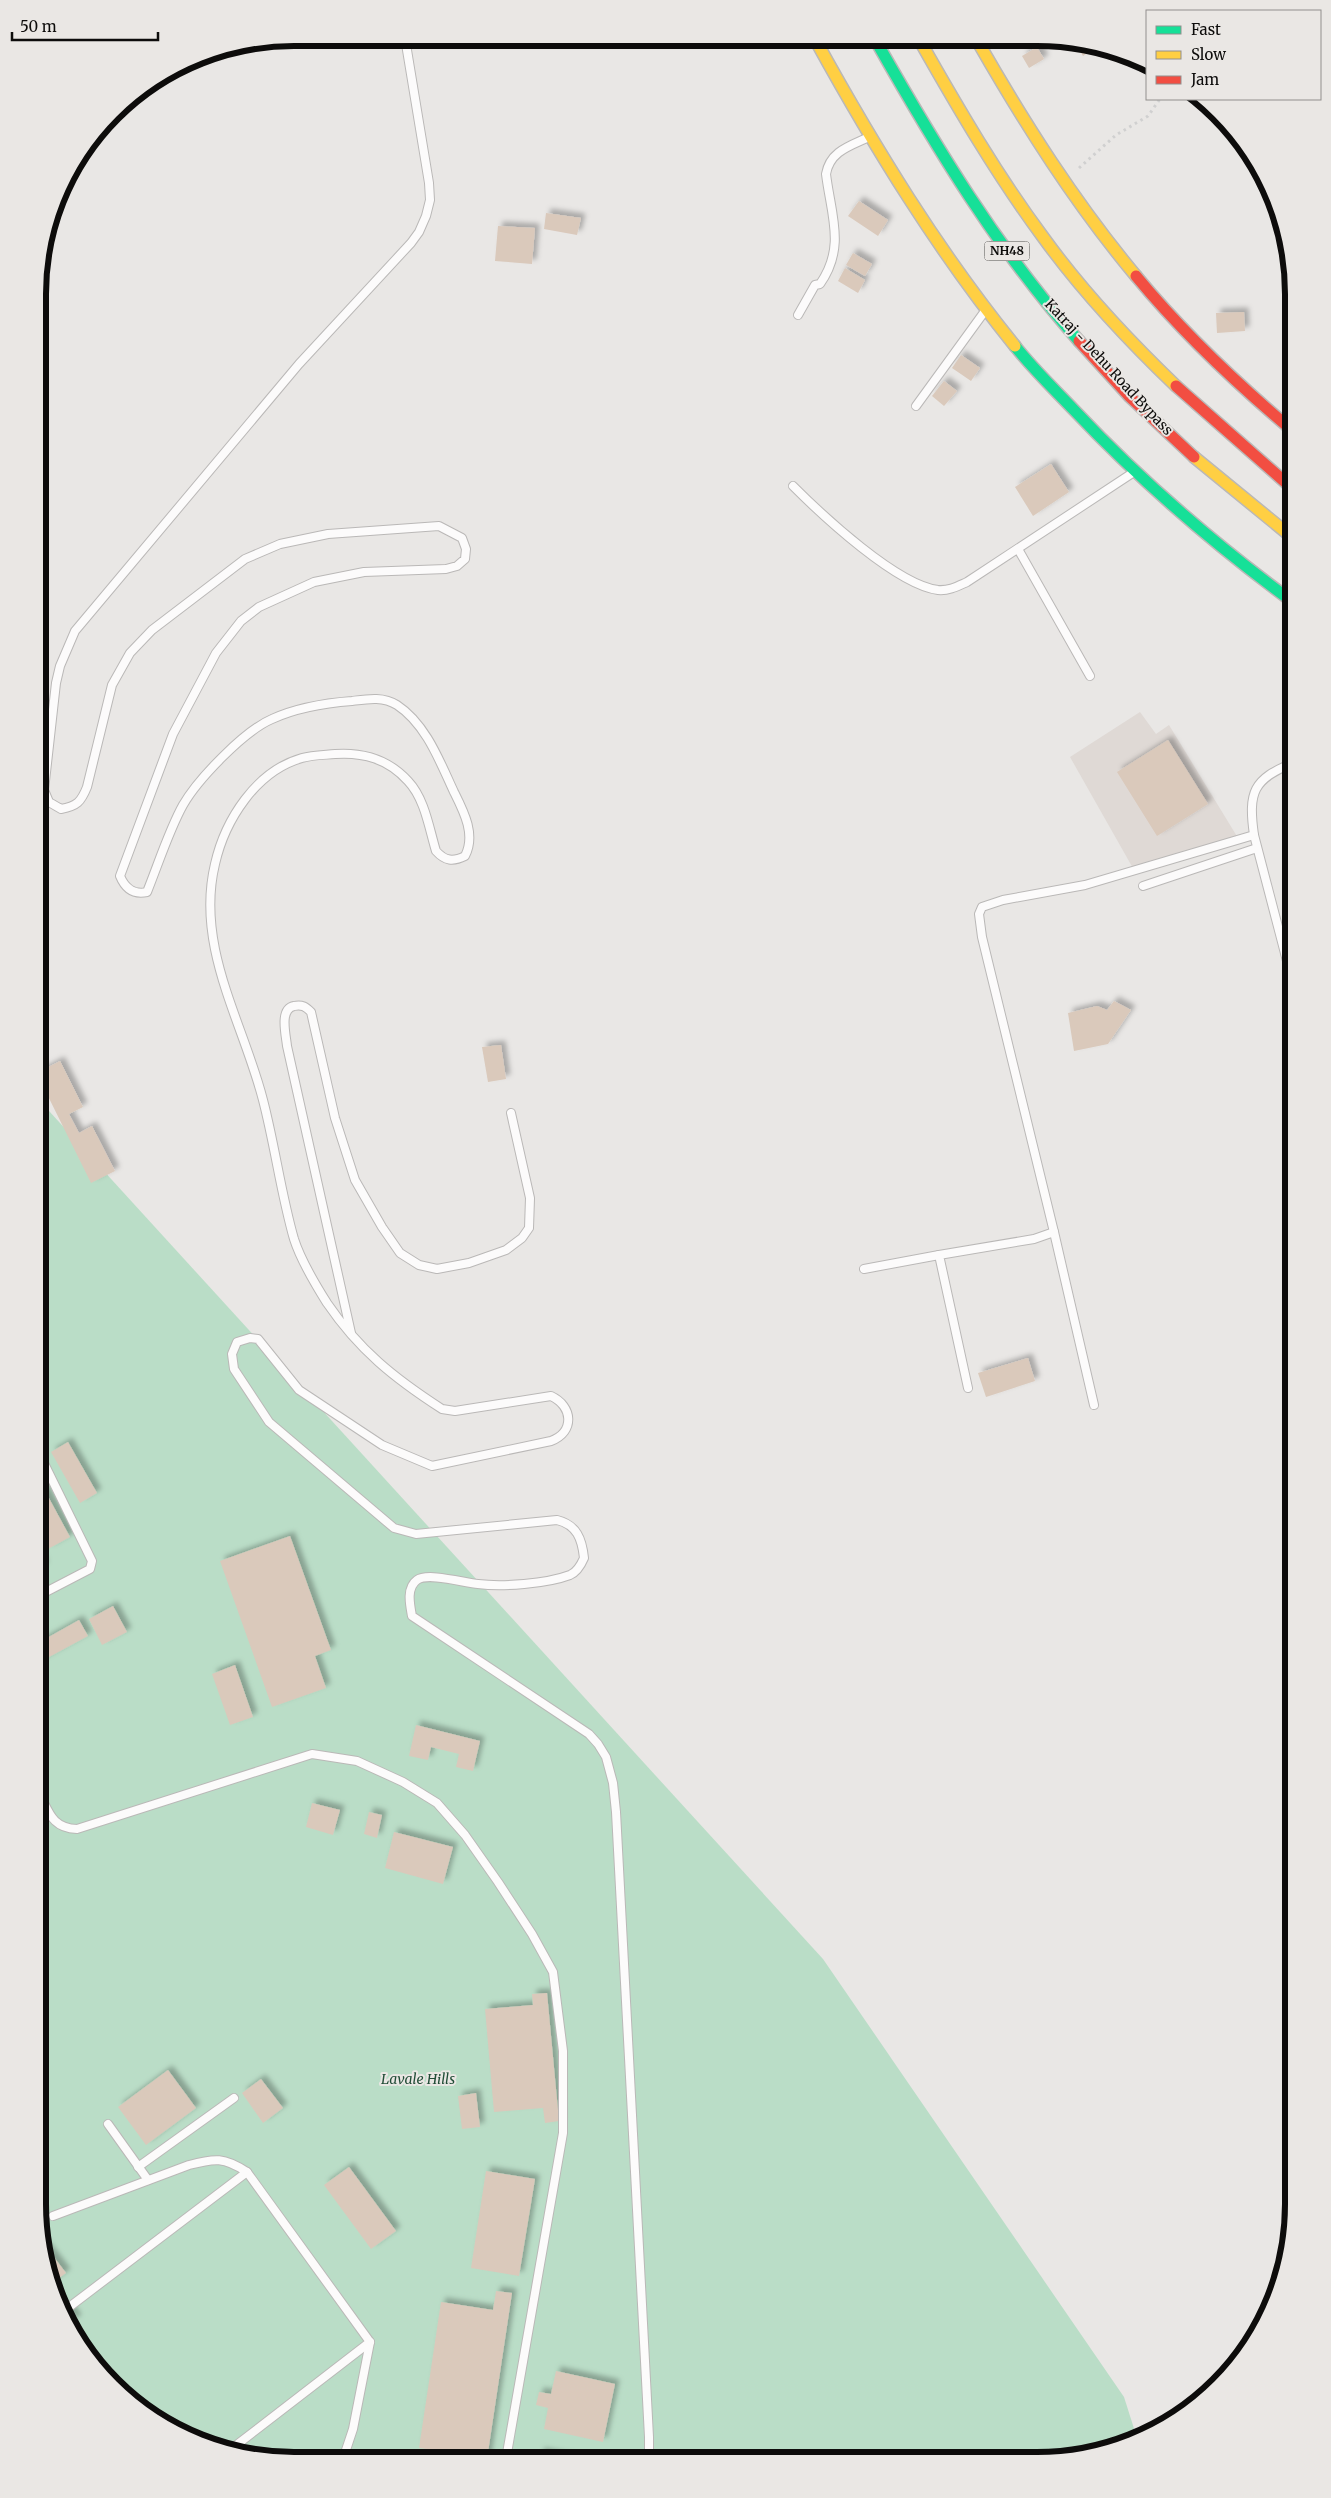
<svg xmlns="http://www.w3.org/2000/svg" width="1331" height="2498" viewBox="0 0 1331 2498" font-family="Merriweather,serif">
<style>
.built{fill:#dfd9d5}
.green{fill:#baddc7}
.building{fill:#dac9bb;filter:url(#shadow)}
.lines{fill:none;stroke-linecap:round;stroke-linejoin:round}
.lane-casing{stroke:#bab8b7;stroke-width:10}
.fast-casing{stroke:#bab8b7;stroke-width:14}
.slow-casing{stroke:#bab8b7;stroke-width:14}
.jam-casing{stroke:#bab8b7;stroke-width:14}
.path{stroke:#d0d0d0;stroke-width:3;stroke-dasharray:2.5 4;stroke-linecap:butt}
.lane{stroke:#fcfbfb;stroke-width:8}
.fast{stroke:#16e098;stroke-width:11}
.slow{stroke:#ffcf43;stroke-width:11}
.jam{stroke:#f24e42;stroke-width:11}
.labels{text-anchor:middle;stroke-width:4;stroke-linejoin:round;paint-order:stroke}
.shield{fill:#eae7e4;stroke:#4f4e4c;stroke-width:1}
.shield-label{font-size:12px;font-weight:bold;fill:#0d0c0b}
.street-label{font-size:14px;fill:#0d0c0b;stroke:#eae7e4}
.park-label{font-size:14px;font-style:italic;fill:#214d37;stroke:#eae7e4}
.rim{fill:none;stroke:#0d0c0b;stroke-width:6}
</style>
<defs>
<filter id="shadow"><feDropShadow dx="4.5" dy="-4.5" stdDeviation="2.5" flood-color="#0004"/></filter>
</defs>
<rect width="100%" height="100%" fill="#e9e7e5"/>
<path class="built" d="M 1140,712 L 1156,734 L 1169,725 L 1238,838 L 1134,870 L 1070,757 Z"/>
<path class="green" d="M 39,1100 L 823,1959 L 1124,2397 L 1137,2438 L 1120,2447 L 1037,2460 L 260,2458 L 196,2441 L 138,2407 L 90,2360 L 51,2287 L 38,2204 Z"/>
<g class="building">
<path d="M 1074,42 L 1087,42 L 1098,46 L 1083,56 Z"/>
<path d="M 1037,47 L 1044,59 L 1029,68 L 1022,56 Z"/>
<path d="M 859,201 L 888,220 L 878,236 L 848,216 Z"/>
<path d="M 546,213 L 581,218 L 577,235 L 544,229 Z"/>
<path d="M 498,226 L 535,228 L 532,264 L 495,261 Z"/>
<path d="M 853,253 L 872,264 L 865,276 L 846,265 Z"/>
<path d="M 845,268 L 865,280 L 858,293 L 838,281 Z"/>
<path d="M 1244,312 L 1245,331 L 1217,333 L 1216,313 Z"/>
<path d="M 961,355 L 980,368 L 971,381 L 952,368 Z"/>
<path d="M 944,381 L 957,391 L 944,406 L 932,396 Z"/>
<path d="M 1051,464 L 1069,492 L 1033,516 L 1015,487 Z"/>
<path d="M 1168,740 L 1208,804 L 1157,836 L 1117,772 Z"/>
<path d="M 1114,1001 L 1131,1010 L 1108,1044 L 1074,1051 L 1068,1013 L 1097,1006 L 1107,1010 Z"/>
<path d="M 501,1045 L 506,1079 L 488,1082 L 482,1047 Z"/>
<path d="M 60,1061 L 83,1107 L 69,1114 L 79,1133 L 92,1126 L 115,1171 L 91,1183 L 39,1078 L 39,1072 Z"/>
<path d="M 1028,1358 L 1035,1381 L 986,1397 L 978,1373 Z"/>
<path d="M 68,1442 L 97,1493 L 80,1503 L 51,1452 Z"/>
<path d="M 38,1478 L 70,1537 L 48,1549 L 38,1530 Z"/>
<path d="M 290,1536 L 331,1650 L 315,1656 L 326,1688 L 272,1707 L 220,1561 Z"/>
<path d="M 38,1555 L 44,1566 L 38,1569 Z"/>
<path d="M 113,1606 L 127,1632 L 102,1645 L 89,1619 Z"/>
<path d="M 79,1620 L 88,1636 L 38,1663 L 38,1643 Z"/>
<path d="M 235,1665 L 253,1717 L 230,1725 L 212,1674 Z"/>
<path d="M 416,1725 L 480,1741 L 473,1771 L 456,1767 L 459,1754 L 431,1747 L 428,1760 L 409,1756 Z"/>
<path d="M 312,1803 L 340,1810 L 333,1835 L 306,1827 Z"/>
<path d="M 369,1812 L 382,1815 L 377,1838 L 364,1834 Z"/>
<path d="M 394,1832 L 453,1847 L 443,1884 L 385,1868 Z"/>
<path d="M 547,1993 L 559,2121 L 545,2123 L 543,2108 L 494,2112 L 485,2009 L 533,2005 L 532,1994 Z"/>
<path d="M 168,2070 L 196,2108 L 146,2145 L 118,2107 Z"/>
<path d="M 261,2079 L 283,2108 L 263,2123 L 242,2093 Z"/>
<path d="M 476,2093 L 480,2127 L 462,2129 L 458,2096 Z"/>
<path d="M 349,2167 L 396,2231 L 371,2249 L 324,2185 Z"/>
<path d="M 486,2171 L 535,2179 L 519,2276 L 471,2268 Z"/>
<path d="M 44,2244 L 66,2273 L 51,2284 L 45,2252 Z"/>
<path d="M 496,2291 L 512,2293 L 487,2459 L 468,2459 L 468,2455 L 419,2448 L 441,2302 L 493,2310 Z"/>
<path d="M 70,2309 L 77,2319 L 71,2323 L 65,2313 Z"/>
<path d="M 556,2371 L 615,2384 L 603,2442 L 544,2429 L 548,2408 L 536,2405 L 539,2392 L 551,2394 Z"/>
<path d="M 540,2452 L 570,2458 L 569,2459 L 539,2459 Z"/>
</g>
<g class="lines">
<defs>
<g id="lane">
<path d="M 405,38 L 429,183 L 430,200 L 426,216 L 419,232 L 411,243 L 299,364 L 75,631 L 60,666 L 56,683 L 44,790 L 49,802 L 61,809 C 77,806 81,802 87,787 L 112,685 L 130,653 L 152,630 L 245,559 L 280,544 L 328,534 L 439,526 L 462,538 L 466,549 L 465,559 L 457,566 L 446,569 L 364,572 L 314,582 L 259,607 L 241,621 L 216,653 L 173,734 L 120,876 C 125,888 133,895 147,892 C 158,865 169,830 183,805 C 198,779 244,731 272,719 C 296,708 326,703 352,701 C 367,699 383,696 397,705 C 426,724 440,762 454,792 C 464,812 476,835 465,856 C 453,862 445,861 436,851 C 429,828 425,799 408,781 C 388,759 364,752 335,754 C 324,755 312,755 302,758 C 256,771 225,820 215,864 C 195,947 243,1022 263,1100 C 275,1146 281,1194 294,1239 C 301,1261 315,1284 327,1303 C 359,1350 394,1378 442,1409 L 455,1411 L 551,1396 C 573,1406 575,1432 551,1441 L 432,1466 L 382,1445 L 299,1390 L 258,1339 L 250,1338 L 237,1342 L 232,1354 L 234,1369 L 269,1422 L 394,1528 L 416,1534 L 557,1520 C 577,1525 582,1539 584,1558 C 581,1565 577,1572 570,1575 C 546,1584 502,1587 478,1584 C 465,1583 428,1572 417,1580 C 406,1588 410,1605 412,1616 L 589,1734 L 598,1744 L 606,1757 L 613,1783 L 616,1812 L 649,2437 L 649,2459"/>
<path d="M 798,315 L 815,285 L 820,284 C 846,247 831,215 826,174 C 830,151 850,146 869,137"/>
<path d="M 916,406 L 985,311"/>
<path d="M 793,486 C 823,516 897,585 938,590 C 949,591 958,586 967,582 L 1134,472"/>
<path d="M 1018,549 L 1090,676"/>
<path d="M 1254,835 L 1293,984"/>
<path d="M 1143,886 L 1257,848"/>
<path d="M 1054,1232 L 1094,1405"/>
<path d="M 864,1269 L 939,1255"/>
<path d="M 351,1333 L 287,1046 C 286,1035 279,1009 294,1006 C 302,1004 306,1007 311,1012 L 335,1118 L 355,1180 L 382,1227 L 400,1253 L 419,1265 L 437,1269 L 469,1263 L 506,1250 L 522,1238 L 529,1228 L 530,1198 L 511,1113"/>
<path d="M 38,1372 L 43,1355 L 38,1340"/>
<path d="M 968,1388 L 939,1255 L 1034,1239 L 1054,1232 L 982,937 L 979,914 L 982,907 L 1003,900 L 1085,885 L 1254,835 C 1248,792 1253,779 1293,763"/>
<path d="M 38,1596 L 90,1569 L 92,1561 L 38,1451"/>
<path d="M 38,1791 C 49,1811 51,1828 77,1829 L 312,1754 L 357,1761 L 403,1782 L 437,1803 L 465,1835 L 498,1882 L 532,1934 L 553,1972 L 563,2051 L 563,2133 L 506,2459"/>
<path d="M 108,2124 L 148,2180"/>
<path d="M 138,2167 L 234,2098"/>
<path d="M 53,2216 L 189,2165 C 215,2158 224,2157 247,2172"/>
<path d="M 64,2311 L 247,2172 L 370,2342 L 230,2450"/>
<path d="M 343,2459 L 353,2429 L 370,2342"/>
</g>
<g id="fast">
<path d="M 876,41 C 936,147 998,250 1079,341"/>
<path d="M 1015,346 C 1033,369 1054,389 1074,410 C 1141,481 1214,544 1293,602"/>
</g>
<g id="slow">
<path d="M 816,41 C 875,148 938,251 1015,346"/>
<path d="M 920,41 C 958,108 997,175 1043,237 C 1082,291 1128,340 1176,386"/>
<path d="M 978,42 C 1025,124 1075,203 1136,276"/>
<path d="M 1194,457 L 1293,538"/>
</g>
<g id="jam">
<path d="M 1136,276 C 1183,333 1236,383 1293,431"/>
<path d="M 1079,341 L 1130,397 L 1194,457"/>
<path d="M 1176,386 L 1293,489"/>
</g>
</defs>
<use href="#lane" class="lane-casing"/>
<use href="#fast" class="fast-casing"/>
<use href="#slow" class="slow-casing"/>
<use href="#jam" class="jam-casing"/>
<path class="path" d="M 1079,168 L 1116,135 L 1148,116 L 1160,99"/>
<use href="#lane" class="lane"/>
<use href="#fast" class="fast"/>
<use href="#slow" class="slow"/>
<use href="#jam" class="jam"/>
</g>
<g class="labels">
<rect class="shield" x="984.5" y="241.5" width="45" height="19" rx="4"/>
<g class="shield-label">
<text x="1007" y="255">NH48</text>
</g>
<g class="street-label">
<text transform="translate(1109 367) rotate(47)" y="5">Katraj - Dehu Road Bypass</text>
</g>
<g class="park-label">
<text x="418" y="2084">Lavale Hills</text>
</g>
</g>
<path d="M0 0H1331V2498H0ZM294 46H1037A248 248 0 0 1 1285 294V2204A248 248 0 0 1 1037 2452H294A248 248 0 0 1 46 2204V294A248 248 0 0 1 294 46Z" fill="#eae7e4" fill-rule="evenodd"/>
<path class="rim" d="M294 46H1037A248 248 0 0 1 1285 294V2204A248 248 0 0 1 1037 2452H294A248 248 0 0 1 46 2204V294A248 248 0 0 1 294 46Z"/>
<rect x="1146" y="10" width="175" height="90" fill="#eae7e4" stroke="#928f8d"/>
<rect x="1156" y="26" width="25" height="8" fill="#16e098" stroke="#928f8d"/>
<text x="1191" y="35" font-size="15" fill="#0d0c0b">Fast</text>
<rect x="1156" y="51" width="25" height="8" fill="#ffcf43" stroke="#928f8d"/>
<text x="1191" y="60" font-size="15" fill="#0d0c0b">Slow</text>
<rect x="1156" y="76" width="25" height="8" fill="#f24e42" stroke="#928f8d"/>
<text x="1191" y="85" font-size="15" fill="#0d0c0b">Jam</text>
<path d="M12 32v8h146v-8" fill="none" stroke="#0d0c0b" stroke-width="2.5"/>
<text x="20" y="32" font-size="15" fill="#0d0c0b" stroke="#eae7e4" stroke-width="4" paint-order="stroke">50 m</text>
</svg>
